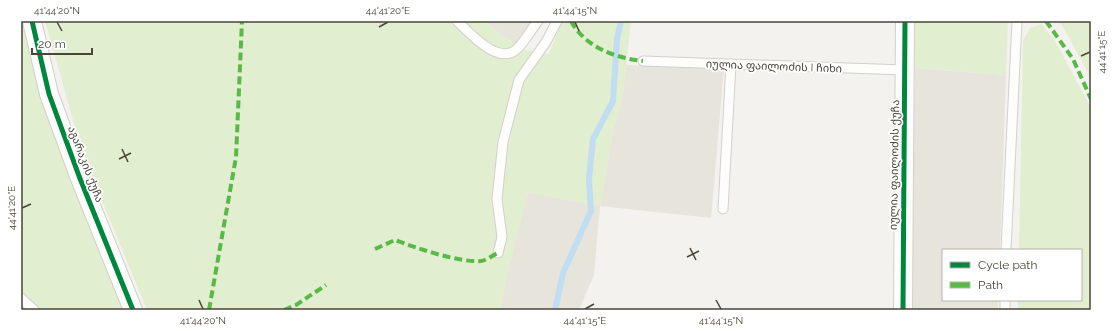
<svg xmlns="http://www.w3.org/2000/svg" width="1112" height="331" viewBox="0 0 1112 331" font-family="Raleway,'Noto Sans Georgian',sans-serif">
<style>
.residential{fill:#e7e4dc}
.green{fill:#e1eecf}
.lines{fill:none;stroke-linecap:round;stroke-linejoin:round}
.stream{stroke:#c0ddf1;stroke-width:6}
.service-casing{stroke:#d2d0cb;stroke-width:11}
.minor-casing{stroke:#d2d0cb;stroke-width:20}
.service{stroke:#fdfdfc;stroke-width:9}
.minor{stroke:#fdfdfc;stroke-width:18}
.quiet{stroke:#58b947;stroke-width:4;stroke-dasharray:8 4;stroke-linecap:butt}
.cycleway-casing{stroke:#fff;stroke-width:8}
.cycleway{stroke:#00873e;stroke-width:5}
.ticks{fill:none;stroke:#4b4439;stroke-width:1.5}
.labels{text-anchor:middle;stroke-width:3.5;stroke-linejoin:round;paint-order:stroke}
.street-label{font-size:11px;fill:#4b4439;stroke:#fff}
.neatline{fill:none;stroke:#4b4439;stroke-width:1.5}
.ticks-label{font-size:10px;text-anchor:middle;fill:#4b4439}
</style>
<rect width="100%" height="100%" fill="#f4f2ee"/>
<g class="residential">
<path d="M 484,21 L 534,21 L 520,49 Z"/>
<path d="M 626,65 L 724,68 L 711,218 L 600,206 L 594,275 L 579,310 L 501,310 L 506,278 L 528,192 L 600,206 L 613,130 L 622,101 Z"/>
<path d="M 915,68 L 1006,75 L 1000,250 L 943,250 L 943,300 L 998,300 L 998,310 L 910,310 Z"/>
</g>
<g class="green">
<path d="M 21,21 L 22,21 L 39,90 L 109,272 L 122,310 L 21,310 Z"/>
<path d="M 45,21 L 484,21 L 520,49 L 549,54 L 561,21 L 631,21 L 622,101 L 613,130 L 600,206 L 528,192 L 506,278 L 501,310 L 147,310 L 82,152 Z"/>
<path d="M 914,21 L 1008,21 L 1006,75 L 915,68 Z"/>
<path d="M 1059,21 L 1091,21 L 1091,78 L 1063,27 Z"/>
<path d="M 1041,24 L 1054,39 L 1091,108 L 1091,310 L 1018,310 L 1018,300 L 1081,300 L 1081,250 L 1019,250 L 1023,41 L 1030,28 Z"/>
</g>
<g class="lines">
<path class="stream" d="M 555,310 L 563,273 L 591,211 L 589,179 L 593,139 L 613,101 L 617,39 L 621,21"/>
<defs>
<g id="service">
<path d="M 457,21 C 470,33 498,66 517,49 C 525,41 531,30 538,21"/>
<path d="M 643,61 L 905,70"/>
<path d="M 723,209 L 731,64"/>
<path d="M 1006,250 L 1017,21"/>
<path d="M 498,253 L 502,237 L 497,199 L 503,142 L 519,80 L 546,42 L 557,21"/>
<path d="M 21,298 L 27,304 L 34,310"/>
<path d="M 1005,310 L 1005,300"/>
</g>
<g id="minor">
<path d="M 32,21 L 49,94 L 79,176 L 133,310"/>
<path d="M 903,310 L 905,21"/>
</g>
</defs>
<use href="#service" class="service-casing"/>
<use href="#minor" class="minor-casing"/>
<use href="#service" class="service"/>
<use href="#minor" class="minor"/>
<g class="quiet">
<path d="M 571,21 C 585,47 615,58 643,61"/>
<path d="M 1046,21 L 1073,59 L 1091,99"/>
<path d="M 375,249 L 395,240 C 416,248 460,263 481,261 C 487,260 493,255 498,253"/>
<path d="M 209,310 L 236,157 L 242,21"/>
<path d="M 284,310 L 296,305 L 326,285"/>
</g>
<defs>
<g id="cycleway">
<path d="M 32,21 L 49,94 L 79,176 L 133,310"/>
<path d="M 903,310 L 905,21"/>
</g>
</defs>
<use href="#cycleway" class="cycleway-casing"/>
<use href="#cycleway" class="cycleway"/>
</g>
<path class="ticks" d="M 57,22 L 62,31M 575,22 L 579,31M 379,27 L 388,22M 1081,56 L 1090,52M 122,149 L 128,162M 119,159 L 131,153M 22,208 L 31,204M 690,248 L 696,260M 687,257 L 699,251M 199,300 L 203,309M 716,300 L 721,309M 585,309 L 594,304"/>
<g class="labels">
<g class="street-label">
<text transform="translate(774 66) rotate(2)" y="4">იულია ფაილოძის I ჩიხი</text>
<text transform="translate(86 164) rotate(69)" y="4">აგარაკის ქუჩა</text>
<text transform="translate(894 165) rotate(-89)" y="4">იულია ფაილოძის ქუჩა</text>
</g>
</g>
<rect width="1112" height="331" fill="none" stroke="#ffffff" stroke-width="44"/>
<rect x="942" y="249" width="140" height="52" fill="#ffffff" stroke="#b7b4b0"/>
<rect x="950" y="262" width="20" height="6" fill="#00873e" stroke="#b7b4b0"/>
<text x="978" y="269" font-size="12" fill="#4b4439">Cycle path</text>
<rect x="950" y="282" width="20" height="6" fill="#58b947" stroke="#b7b4b0"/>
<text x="978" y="289" font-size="12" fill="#4b4439">Path</text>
<path d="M32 48v6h60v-6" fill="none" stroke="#4b4439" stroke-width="2"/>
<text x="38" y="48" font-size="12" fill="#4b4439" stroke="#ffffff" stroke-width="3" paint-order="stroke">20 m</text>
<rect x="22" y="22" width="1068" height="287" class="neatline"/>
<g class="ticks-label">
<text x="57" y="14">41°44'20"N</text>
<text x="388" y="14">44°41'20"E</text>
<text x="575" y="14">41°44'15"N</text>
<text transform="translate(1101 52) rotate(-90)" y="4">44°41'15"E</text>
<text transform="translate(11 208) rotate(-90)" y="4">44°41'20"E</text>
<text x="203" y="324">41°44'20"N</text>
<text x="585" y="324">44°41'15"E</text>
<text x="721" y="324">41°44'15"N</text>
</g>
</svg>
